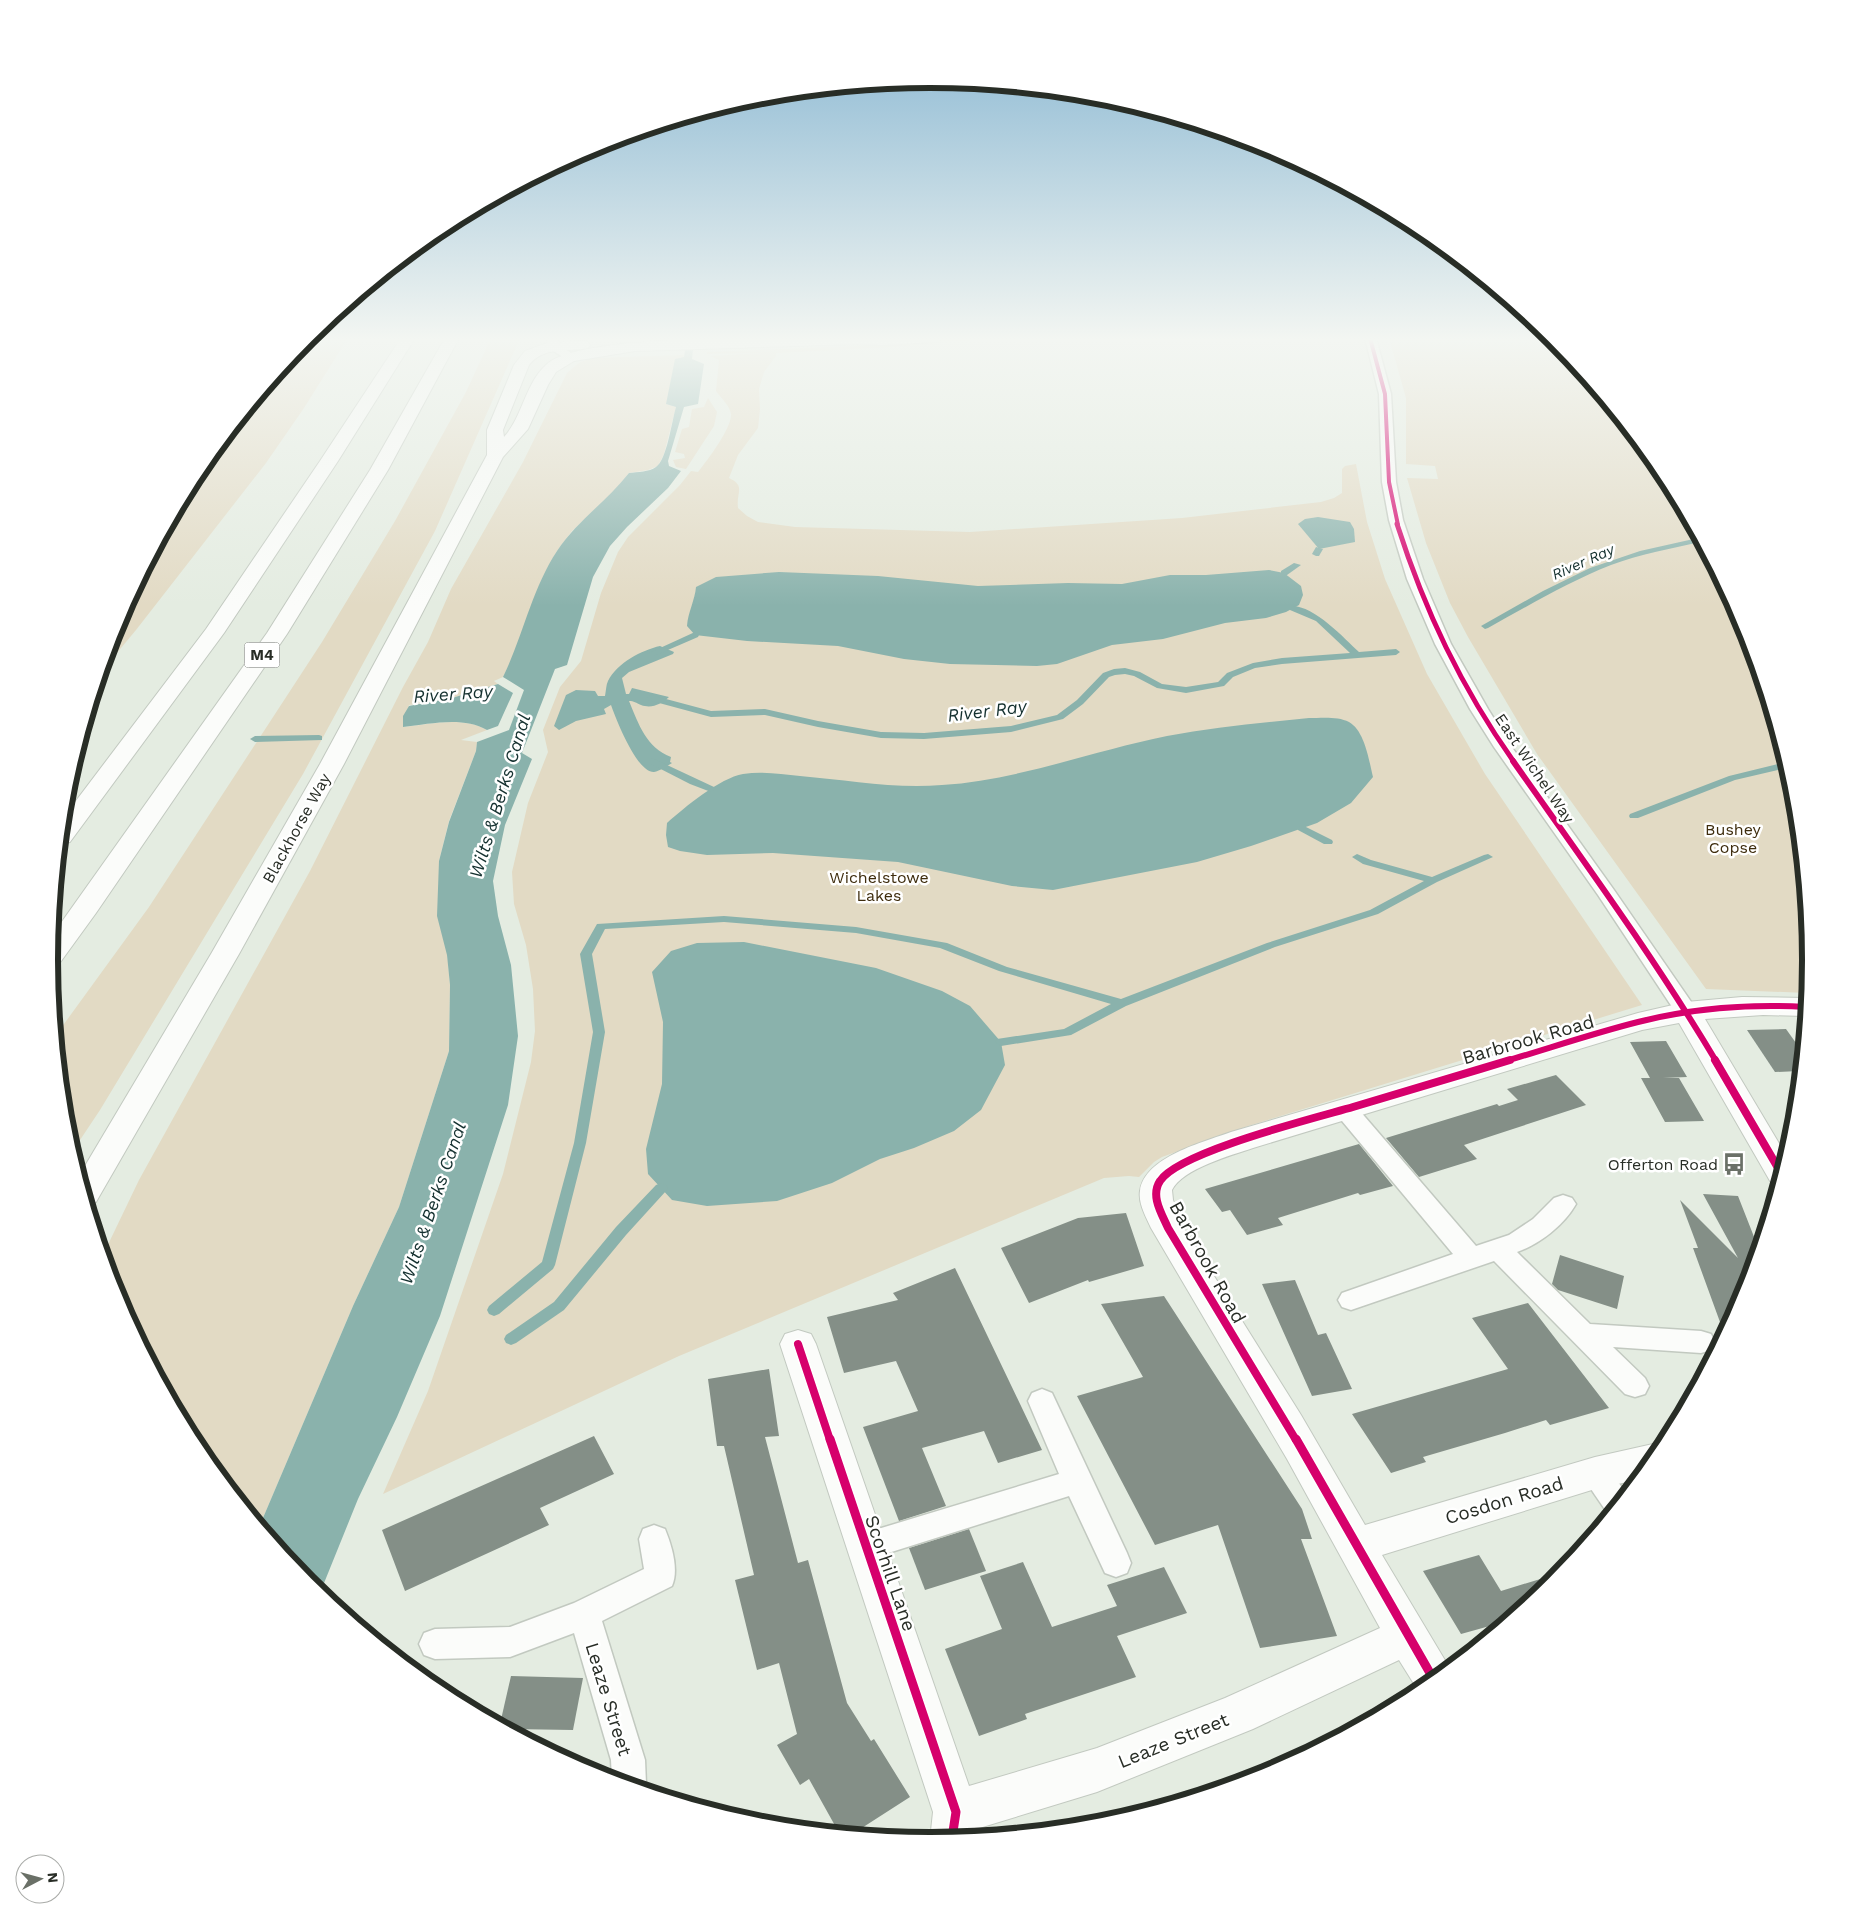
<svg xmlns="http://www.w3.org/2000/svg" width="1859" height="1919" viewBox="0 0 1859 1919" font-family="'Work Sans',sans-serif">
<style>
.green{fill:#e2dac4}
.water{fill:#8ab2ac}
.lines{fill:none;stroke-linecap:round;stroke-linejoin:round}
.stream{fill:#8ab2ac;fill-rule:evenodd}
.building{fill:#848f87}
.service-casing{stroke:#c2c9c0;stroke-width:3}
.minor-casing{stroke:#c2c9c0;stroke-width:2}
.secondary-casing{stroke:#c2c9c0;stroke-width:2}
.motorway-casing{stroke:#c2c9c0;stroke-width:2}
.service{fill:#fbfcfa;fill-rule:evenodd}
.minor{fill:#fbfcfa;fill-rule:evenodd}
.secondary{fill:#fbfcfa;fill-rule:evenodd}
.motorway{fill:#fbfcfa;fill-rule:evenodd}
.cycleway-far4-casing{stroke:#fff;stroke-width:5.5}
.cycleway-far3-casing{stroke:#fff;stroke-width:8}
.cycleway-far2-casing{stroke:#fff;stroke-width:9}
.cycleway-far1-casing{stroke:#fff;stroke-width:11}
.cycleway-casing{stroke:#fff;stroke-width:12}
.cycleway-far4{stroke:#d6006c;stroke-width:4}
.cycleway-far3{stroke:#d6006c;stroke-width:5}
.cycleway-far2{stroke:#d6006c;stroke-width:6}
.cycleway-far1{stroke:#d6006c;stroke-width:8}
.cycleway{stroke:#d6006c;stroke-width:9}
.labels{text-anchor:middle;stroke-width:5;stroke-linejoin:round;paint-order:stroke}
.far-water-label{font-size:15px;font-style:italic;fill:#14302f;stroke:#fff}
.shield{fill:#fff;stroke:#686c67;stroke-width:1}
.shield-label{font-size:15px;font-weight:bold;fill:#282d26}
.street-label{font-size:16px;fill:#282d26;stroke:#fff}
.park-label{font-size:16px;fill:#3e2c0d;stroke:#fff}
.poi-label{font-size:16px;fill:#282d26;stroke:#fff;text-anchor:end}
.water-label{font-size:18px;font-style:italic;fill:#14302f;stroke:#fff}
.near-street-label{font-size:19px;fill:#282d26;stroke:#fff}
.rim{fill:none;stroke:#282d26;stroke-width:6}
</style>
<rect width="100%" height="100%" fill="#e4ece1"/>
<g class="green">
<path d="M 306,338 L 348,338 L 304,408 L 266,463 L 136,630 L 101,672 L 116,622 L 197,470 Z"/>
<path d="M 491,338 L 520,338 L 435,531 L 303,774 L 100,1110 L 72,1152 L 66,1131 L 56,1035 L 149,907 L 322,642 L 395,521 L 466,392 Z"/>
<path d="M 968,338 L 998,338 L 892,347 L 776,353 L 776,356 L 764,372 L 759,389 L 760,409 L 758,428 L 738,455 L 729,478 C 746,486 736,492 738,508 L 747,516 L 758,522 L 795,527 L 970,532 L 1182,518 L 1321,502 L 1334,498 L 1342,493 L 1342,469 L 1345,466 L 1356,464 L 1367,522 L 1385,579 L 1427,674 L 1485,774 L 1642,1005 L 1248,1126 L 1162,1157 L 1154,1162 L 1139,1177 L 1129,1176 L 1104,1178 L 679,1356 L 383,1494 L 428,1391 L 503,1174 L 531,1062 L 535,1031 L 533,989 L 526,945 L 514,904 L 512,872 L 528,803 L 548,752 L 543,730 L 560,687 L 581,661 L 601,593 L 618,552 L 628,537 L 680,485 L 691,471 L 698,472 C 707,461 732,428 731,414 C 730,406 721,398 716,391 L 719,360 L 710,356 L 761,353 L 707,354 L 707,352 L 881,345 Z"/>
<path d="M 1389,338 L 1553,338 L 1662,470 L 1743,623 L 1793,788 L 1810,960 L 1807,993 L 1706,989 L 1537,754 L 1468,637 L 1450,603 L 1426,543 L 1407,478 L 1438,479 L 1435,466 L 1406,464 L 1406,398 Z"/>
<path d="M 684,355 L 666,404 L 676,407 L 664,454 L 658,466 L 648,470 L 629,473 L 614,492 L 572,531 L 557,551 L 541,581 L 515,653 L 503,677 L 494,681 L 498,684 L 452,698 L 409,705 L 404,727 C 431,724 463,716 487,730 L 461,740 L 477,742 L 476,751 L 449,821 L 439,861 L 450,985 L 449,1051 L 399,1207 L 353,1306 L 260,1525 L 197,1449 L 116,1296 L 103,1255 L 139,1180 L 310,871 L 403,687 L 428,642 L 451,589 L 523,462 L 567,373 L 580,362 L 593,358 Z"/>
<path d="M 708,398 L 717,412 L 714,426 L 686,469 L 676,467 L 673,460 L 685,458 L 684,454 L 675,452 L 682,429 L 689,427 L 692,409 L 704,407 Z"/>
</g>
<g class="water">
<path d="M 687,338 L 694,338 L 692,359 L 704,364 L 698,404 L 684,407 L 668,461 L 669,466 L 681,471 L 668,488 L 627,527 L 610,546 L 593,577 L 567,665 L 555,669 L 522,753 L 532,759 L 505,825 L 493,881 L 498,916 L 511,965 L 518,1036 L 508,1105 L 440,1316 L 397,1417 L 358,1499 L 320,1593 L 307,1582 L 260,1525 L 353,1306 L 399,1207 L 449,1051 L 450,985 L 447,955 L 437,916 L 439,861 L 449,822 L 476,751 L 477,742 L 509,730 L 524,690 L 503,677 C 523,636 532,589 557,551 C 577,521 607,501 629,473 C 638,472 649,472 656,467 C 667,460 672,420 676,407 L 666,404 L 675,359 L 684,357 Z"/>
<path d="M 1318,517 L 1350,522 L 1354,529 L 1355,542 L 1319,549 L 1298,524 L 1305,519 Z"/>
<path d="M 1269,570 L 1284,573 L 1301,586 L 1303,595 L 1299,605 L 1286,612 L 1266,618 L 1225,623 L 1163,639 L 1112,645 L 1057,664 L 1037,666 L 950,664 L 904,659 L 838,646 L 747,641 L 695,635 L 687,626 C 688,612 695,600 696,587 L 716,577 L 779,572 L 878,576 L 978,586 L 1068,583 L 1122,584 L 1170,575 L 1206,575 Z"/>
<path d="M 660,646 L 674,652 L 673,654 L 629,672 L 622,678 L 626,694 L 629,694 L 632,688 L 669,697 C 661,704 652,709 641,705 C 636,703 634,701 629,701 C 639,725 646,747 671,757 L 670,762 L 672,763 C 667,766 660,771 654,772 C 637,773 616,719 611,705 L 604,709 L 606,714 L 576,721 L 559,730 L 554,726 L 566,695 L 576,690 L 595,691 L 598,696 L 605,696 C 606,691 606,685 608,681 C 617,663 642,650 660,646 Z"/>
<path d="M 498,684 L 513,693 L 498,726 L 487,730 C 463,716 430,724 403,727 L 403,716 L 409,706 L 452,698 Z"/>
<path d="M 1309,718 C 1321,718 1338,716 1349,722 C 1365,731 1369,761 1373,777 L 1351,803 L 1317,823 L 1251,846 L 1197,862 L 1053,890 L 1012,886 L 898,862 L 773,853 L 707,855 L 680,851 L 668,847 L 666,835 L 667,823 C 685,807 720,778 743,774 C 762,771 781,774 800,776 C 848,780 894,789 942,785 C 1019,780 1092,751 1167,736 C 1214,727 1262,723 1309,718 Z"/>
<path d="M 744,942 L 876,968 L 942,991 L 970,1006 L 1001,1042 L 1005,1065 L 981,1110 L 954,1131 L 914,1148 L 880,1159 L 832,1183 L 777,1201 L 707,1206 L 672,1200 L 648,1174 L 646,1149 L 662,1084 L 663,1022 L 652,972 L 671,951 L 697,943 Z"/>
</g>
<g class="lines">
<g class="stream">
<path d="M 1698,538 L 1700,542 C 1670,549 1640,554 1611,565 C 1568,582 1528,606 1488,628 L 1485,629 L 1481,626 L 1543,591 L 1590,568 L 1640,551 Z"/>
<path d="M 1316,547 L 1323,549 L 1319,556 L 1316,556 L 1312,554 Z"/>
<path d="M 1294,563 L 1301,565 L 1287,575 L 1281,575 L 1281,571 Z"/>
<path d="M 1290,606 C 1313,604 1344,638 1359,652 L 1396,649 L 1400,652 L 1396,655 L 1282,664 L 1255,668 L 1233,677 L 1224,686 L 1186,693 L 1157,688 L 1134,676 L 1125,674 L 1115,675 L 1109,677 L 1083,704 L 1063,719 L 1011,732 L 924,739 L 881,738 L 818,727 L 765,715 L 711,717 L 648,700 L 646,698 L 651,695 L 711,711 L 765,709 L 818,721 L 881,732 L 924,733 L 1011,726 L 1057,715 L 1077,700 L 1103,673 L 1114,669 L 1125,668 L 1140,672 L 1162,684 L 1186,687 L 1218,682 L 1227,673 L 1253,663 L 1282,658 L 1350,653 L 1316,621 L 1290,610 Z"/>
<path d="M 695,632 L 699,635 L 698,637 L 654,656 L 648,656 L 647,654 Z"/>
<path d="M 319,735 L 322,736 L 322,740 L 255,742 L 250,739 L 255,736 Z"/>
<path d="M 652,758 L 714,787 L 716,789 L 711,792 L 690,784 L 649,763 L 649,759 Z"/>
<path d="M 1786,762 L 1787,768 L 1735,780 L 1638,818 L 1630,818 L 1629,816 L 1630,814 L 1729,776 Z"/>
<path d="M 1302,825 L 1332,840 L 1333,842 L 1332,844 L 1324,844 L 1298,830 L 1297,828 Z"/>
<path d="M 1357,854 L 1371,860 L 1432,877 L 1484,855 L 1488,854 L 1493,857 L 1437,882 L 1378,914 L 1275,947 L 1126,1006 L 1071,1035 L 1001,1046 L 995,1042 L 997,1039 L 1064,1029 L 1111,1004 L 999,971 L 940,948 L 856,933 L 724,922 L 605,929 L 592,954 L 605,1032 L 586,1143 L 555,1265 L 553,1269 L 499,1314 L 494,1316 L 489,1314 L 487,1310 L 489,1306 L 542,1262 L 574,1143 L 593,1032 L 580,954 L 597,924 L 724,916 L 856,927 L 947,943 L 1007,967 L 1121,999 L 1267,943 L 1370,910 L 1424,881 L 1363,864 L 1352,857 Z"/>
<path d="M 661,1183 L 666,1185 L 668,1188 L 666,1191 L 626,1235 L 564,1310 L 516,1343 L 511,1345 L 506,1343 L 504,1339 L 506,1335 L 554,1302 L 616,1227 L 656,1185 Z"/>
</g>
</g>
<g class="building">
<path d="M 1786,1029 L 1801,1050 L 1799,1071 L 1775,1072 L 1747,1030 Z"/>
<path d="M 1666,1041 L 1687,1077 L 1663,1078 L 1679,1078 L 1704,1121 L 1665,1122 L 1641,1078 L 1650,1078 L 1630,1042 Z"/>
<path d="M 1556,1075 L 1586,1105 L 1464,1145 L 1477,1159 L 1419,1177 L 1386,1138 L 1497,1104 L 1499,1106 L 1518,1100 L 1507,1089 Z"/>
<path d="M 1359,1144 L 1393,1186 L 1360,1195 L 1358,1193 L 1278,1218 L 1283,1225 L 1247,1235 L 1230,1210 L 1222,1212 L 1205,1189 Z"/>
<path d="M 1703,1194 L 1738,1196 L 1758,1247 L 1743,1297 L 1724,1333 L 1693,1248 L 1698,1248 L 1680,1200 L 1738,1258 Z"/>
<path d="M 1126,1213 L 1144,1266 L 1089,1282 L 1088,1280 L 1029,1303 L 1001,1248 L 1078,1218 Z"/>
<path d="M 1560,1255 L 1624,1276 L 1617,1309 L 1558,1290 L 1552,1284 Z"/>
<path d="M 955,1268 L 1042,1450 L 998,1463 L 984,1431 L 922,1448 L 946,1506 L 899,1521 L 863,1427 L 918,1411 L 896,1361 L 844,1373 L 827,1317 L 898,1300 L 893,1293 Z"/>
<path d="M 1295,1280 L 1318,1335 L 1326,1333 L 1352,1389 L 1312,1396 L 1262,1284 Z"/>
<path d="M 1164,1296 L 1302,1509 L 1312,1539 L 1301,1539 L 1337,1636 L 1260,1648 L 1218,1525 L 1155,1545 L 1077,1396 L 1143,1377 L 1101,1304 Z"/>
<path d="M 1528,1303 L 1609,1408 L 1550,1425 L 1546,1420 L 1505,1433 L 1423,1457 L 1426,1462 L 1391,1473 L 1352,1414 L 1508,1369 L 1472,1318 Z"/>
<path d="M 769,1369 L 779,1436 L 765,1437 L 798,1563 L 808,1560 L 847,1703 L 871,1741 L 874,1739 L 910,1797 L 854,1833 L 838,1831 L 809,1779 L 800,1785 L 777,1745 L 797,1734 L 779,1663 L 757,1670 L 735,1580 L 754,1575 L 724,1446 L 717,1446 L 708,1379 Z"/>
<path d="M 594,1436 L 614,1474 L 540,1508 L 549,1525 L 405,1591 L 382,1530 Z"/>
<path d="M 969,1529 L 986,1571 L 925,1590 L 909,1548 Z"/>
<path d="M 1479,1555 L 1501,1591 L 1560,1573 L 1552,1582 L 1504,1622 L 1461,1634 L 1423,1571 Z"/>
<path d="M 1023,1562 L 1052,1627 L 1117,1606 L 1107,1585 L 1164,1567 L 1187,1613 L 1117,1636 L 1136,1677 L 1025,1714 L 1027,1719 L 979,1736 L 945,1649 L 1002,1629 L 980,1576 Z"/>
<path d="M 511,1676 L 583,1678 L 573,1730 L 510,1729 L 500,1724 Z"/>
</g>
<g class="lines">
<defs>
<g id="service">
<path d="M 547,338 L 557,338 L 559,345 L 574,355 L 576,357 L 574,359 L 566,359 L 549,348 Z"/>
<path d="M 1365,338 L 1376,338 L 1391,394 L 1396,482 L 1403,520 L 1423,579 L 1451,644 L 1488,709 L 1511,746 L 1614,890 L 1694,1006 L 1697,1011 L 1694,1016 L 1686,1018 L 1678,1016 L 1598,895 L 1494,747 L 1470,709 L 1435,644 L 1407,579 L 1389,520 L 1382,482 L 1379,394 Z"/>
<path d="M 1345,1101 L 1353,1103 L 1476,1246 L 1509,1235 L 1533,1219 L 1554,1198 L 1563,1195 L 1572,1198 L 1576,1204 C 1564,1225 1540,1244 1517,1252 L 1590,1324 L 1701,1331 L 1711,1334 L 1715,1342 L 1711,1350 L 1701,1353 L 1613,1347 L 1645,1378 L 1649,1386 L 1645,1394 L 1635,1397 L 1625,1394 L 1494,1261 L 1351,1310 L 1342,1307 L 1338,1300 L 1342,1293 L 1453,1254 L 1337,1115 L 1333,1109 L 1337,1103 Z"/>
<path d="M 1042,1389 L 1052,1393 L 1127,1553 L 1131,1563 L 1127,1573 L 1116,1577 L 1105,1573 L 1069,1496 L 866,1560 L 855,1556 L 851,1546 L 855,1536 L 1059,1474 L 1028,1401 L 1032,1393 Z"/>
<path d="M 1595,1460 L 1605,1464 L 1626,1493 L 1608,1514 L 1580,1473 L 1585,1464 Z"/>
<path d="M 654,1525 L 665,1529 C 672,1546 679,1570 672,1586 L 602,1621 L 645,1760 L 646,1784 L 644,1789 L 612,1779 L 611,1760 L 574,1633 L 510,1657 L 435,1659 L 424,1655 L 419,1644 L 424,1633 L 435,1629 L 510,1627 L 574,1603 L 644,1569 L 639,1539 L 643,1529 Z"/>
</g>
<path id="minor" d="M 1742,997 L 1806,998 L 1805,1016 L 1763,1015 L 1705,1019 L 1786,1155 L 1778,1183 L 1770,1181 L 1679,1023 L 1642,1030 L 1253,1148 C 1232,1155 1182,1169 1172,1190 L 1173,1200 L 1184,1228 L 1301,1415 L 1365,1525 L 1595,1457 L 1653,1444 L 1663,1447 L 1636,1480 L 1595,1489 L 1382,1555 L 1449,1667 L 1419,1692 L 1399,1660 L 1253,1729 L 1097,1792 L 976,1829 L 975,1836 L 930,1840 L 933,1812 L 780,1344 L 785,1334 L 798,1330 L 811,1334 L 816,1344 L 969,1786 L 1097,1748 L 1225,1698 L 1380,1628 L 1287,1459 L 1151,1228 C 1146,1217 1138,1203 1140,1191 C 1144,1157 1204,1142 1231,1132 L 1638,1013 L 1686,1002 Z"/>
<path id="secondary" d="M 789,338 L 941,338 L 939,341 L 934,342 L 882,345 L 857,344 L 635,351 L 574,361 L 556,372 L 548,385 L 528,429 L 503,457 L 344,764 L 239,954 L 96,1202 L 88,1205 L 79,1176 L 211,954 L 320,764 L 487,455 L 487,430 L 514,365 L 525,351 L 547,343 L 583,341 L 588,342 L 590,345 L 588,348 L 583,349 C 563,351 542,348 529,365 L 503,430 L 504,437 C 523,416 525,384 546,365 C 575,336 742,339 789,338 Z"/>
<g id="motorway">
<path d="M 401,338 L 415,338 L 338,461 L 224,633 L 70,842 L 60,844 L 63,818 L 206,629 L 320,461 Z"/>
<path d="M 445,338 L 459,338 L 388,470 L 287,634 L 96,913 L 59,964 L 49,966 L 51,937 L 267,633 L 370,470 Z"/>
</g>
</defs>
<use href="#service" class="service-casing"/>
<use href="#minor" class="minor-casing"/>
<use href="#secondary" class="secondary-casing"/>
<use href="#motorway" class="motorway-casing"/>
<use href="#service" class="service"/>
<use href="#minor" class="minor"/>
<use href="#secondary" class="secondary"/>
<use href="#motorway" class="motorway"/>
<defs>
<path id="cycleway-far4" d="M 1370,338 L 1385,394 L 1389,482 L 1398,525"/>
<path id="cycleway-far3" d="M 1397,524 C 1425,611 1461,687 1514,762"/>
<g id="cycleway-far2">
<path d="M 1513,761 C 1582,859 1654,957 1716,1061"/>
<path d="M 1506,1061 C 1550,1048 1594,1033 1638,1022 C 1693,1008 1750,1004 1806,1007"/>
</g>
<g id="cycleway-far1">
<path d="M 1715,1060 L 1781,1173"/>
<path d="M 798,1344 L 830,1440"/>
<path d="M 1296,1440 L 1168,1228 C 1162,1214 1150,1196 1160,1181 C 1178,1152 1315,1118 1353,1107 C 1406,1091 1458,1076 1510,1060"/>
</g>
<g id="cycleway">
<path d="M 830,1439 L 956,1812 L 952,1838"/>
<path d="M 1296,1439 L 1434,1680"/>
</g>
</defs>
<use href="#cycleway-far4" class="cycleway-far4-casing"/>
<use href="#cycleway-far3" class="cycleway-far3-casing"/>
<use href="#cycleway-far2" class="cycleway-far2-casing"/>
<use href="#cycleway-far1" class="cycleway-far1-casing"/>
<use href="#cycleway" class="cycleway-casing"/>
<use href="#cycleway-far4" class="cycleway-far4"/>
<use href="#cycleway-far3" class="cycleway-far3"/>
<use href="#cycleway-far2" class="cycleway-far2"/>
<use href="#cycleway-far1" class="cycleway-far1"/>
<use href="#cycleway" class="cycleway"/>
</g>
<linearGradient id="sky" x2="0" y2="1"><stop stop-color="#82b3d0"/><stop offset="0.56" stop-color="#f3f6f2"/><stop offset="1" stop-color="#f3f6f2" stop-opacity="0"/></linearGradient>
<rect width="1859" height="606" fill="url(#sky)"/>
<defs>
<symbol id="bus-bare" viewBox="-9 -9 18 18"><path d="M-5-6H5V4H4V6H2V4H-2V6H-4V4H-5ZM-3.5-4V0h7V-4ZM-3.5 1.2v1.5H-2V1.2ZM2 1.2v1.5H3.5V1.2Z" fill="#6a7067" stroke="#fff" stroke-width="2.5" paint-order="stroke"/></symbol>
</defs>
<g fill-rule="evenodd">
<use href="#bus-bare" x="1718" y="1148" width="32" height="32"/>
</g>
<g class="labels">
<g class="far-water-label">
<text transform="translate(1583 562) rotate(-24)" y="5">River Ray</text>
</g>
<rect class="shield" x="244.5" y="642.5" width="35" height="25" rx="4"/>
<g class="shield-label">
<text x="262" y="660">M4</text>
</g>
<g class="street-label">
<text transform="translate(1535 768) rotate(56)" y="6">East Wichel Way</text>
<text transform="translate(296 828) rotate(-61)" y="6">Blackhorse Way</text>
</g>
<g class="park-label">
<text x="1733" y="835">Bushey<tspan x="1733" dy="18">Copse</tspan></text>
<text x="879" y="883">Wichelstowe<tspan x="879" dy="18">Lakes</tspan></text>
</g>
<g class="poi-label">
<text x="1718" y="1170">Offerton Road</text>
</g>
<g class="water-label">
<text transform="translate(453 694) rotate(-4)" y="6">River Ray</text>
<text transform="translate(987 711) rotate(-7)" y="6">River Ray</text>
<text transform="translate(500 796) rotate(-73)" y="6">Wilts &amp; Berks Canal</text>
<text transform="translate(433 1203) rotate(-71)" y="6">Wilts &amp; Berks Canal</text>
</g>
<g class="near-street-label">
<text transform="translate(1528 1039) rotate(-16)" y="7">Barbrook Road</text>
<text transform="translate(1208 1262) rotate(61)" y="7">Barbrook Road</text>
<text transform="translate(1504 1500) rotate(-17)" y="7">Cosdon Road</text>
<text transform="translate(891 1573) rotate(71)" y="7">Scorhill Lane</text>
<text transform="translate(609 1699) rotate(73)" y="7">Leaze Street</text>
<text transform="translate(1173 1740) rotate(-22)" y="7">Leaze Street</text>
</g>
</g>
<path d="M0 0H1859V1919H0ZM58 960a872 872 0 1 1 1744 0a872 872 0 1 1-1744 0Z" fill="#fff" fill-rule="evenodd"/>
<path class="rim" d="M58 960a872 872 0 1 1 1744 0a872 872 0 1 1-1744 0Z"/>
<g transform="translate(40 1879) rotate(84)"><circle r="24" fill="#ffffff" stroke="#a9aba8"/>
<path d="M0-4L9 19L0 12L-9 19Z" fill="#6a7067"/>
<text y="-8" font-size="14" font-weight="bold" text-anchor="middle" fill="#282d26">N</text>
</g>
</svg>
